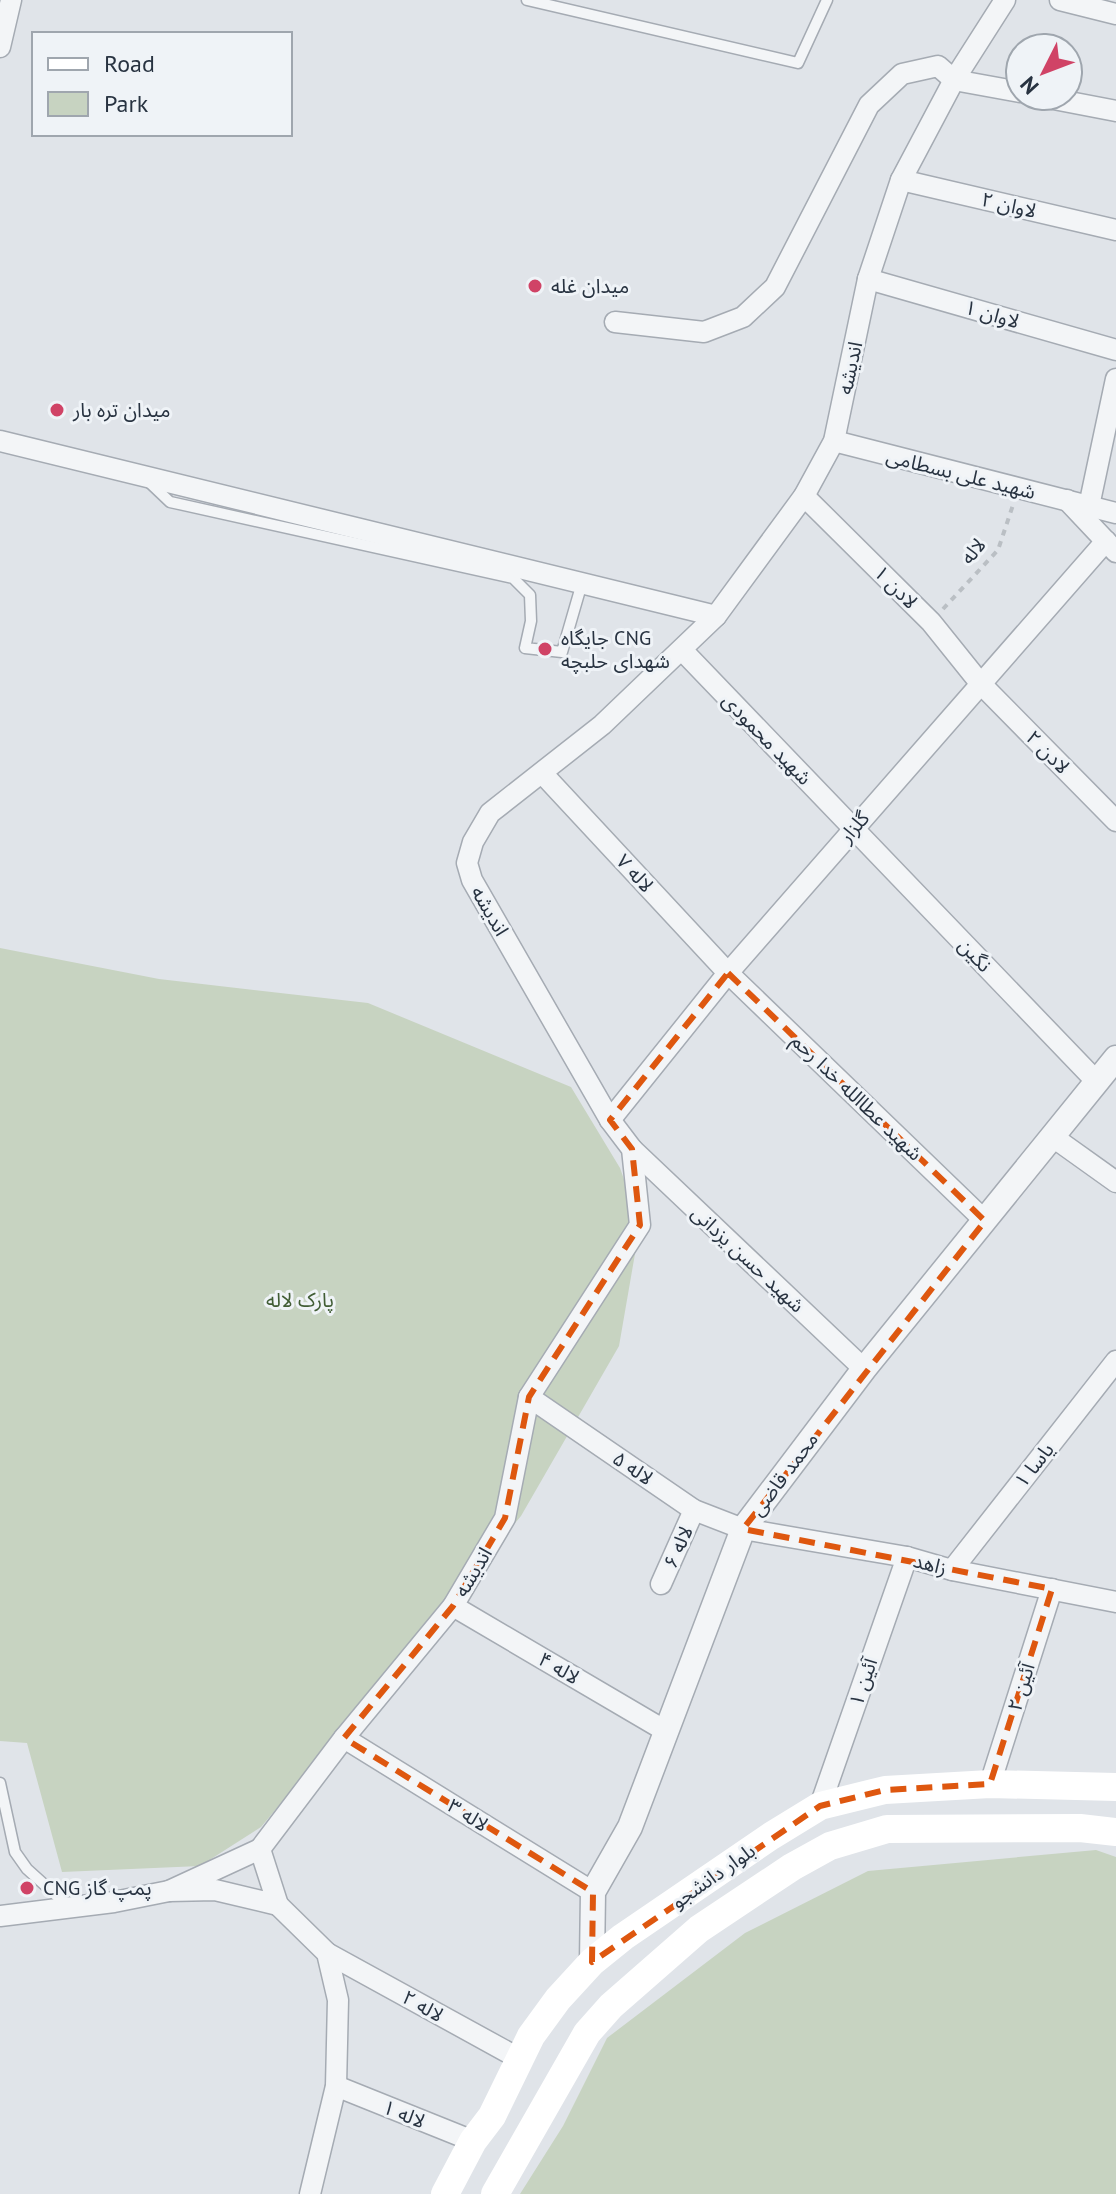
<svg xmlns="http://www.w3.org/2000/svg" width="1116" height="2194" viewBox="0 0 1116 2194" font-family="'PT Sans','Noto Sans Arabic',sans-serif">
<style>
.green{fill:#c7d3c1}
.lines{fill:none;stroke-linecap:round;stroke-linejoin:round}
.service-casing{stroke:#a5abb3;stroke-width:13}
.minor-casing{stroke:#a5abb3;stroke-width:23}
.tertiary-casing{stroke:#a5abb3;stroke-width:27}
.path{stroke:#babfc4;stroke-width:4;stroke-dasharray:6 6;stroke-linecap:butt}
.service{stroke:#f3f5f7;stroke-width:10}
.minor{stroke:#f3f5f7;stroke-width:20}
.tertiary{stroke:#f3f5f7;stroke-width:24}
.secondary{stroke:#fff;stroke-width:28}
.marked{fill:none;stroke:#de570f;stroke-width:6;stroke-dasharray:16 10;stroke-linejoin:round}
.poi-dot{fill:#d04366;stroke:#eff3f7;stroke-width:3}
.labels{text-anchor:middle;stroke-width:6;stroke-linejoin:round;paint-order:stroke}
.street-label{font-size:20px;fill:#283341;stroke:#eff3f7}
.poi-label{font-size:20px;fill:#283341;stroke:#eff3f7;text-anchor:start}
.park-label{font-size:20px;fill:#415d35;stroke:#eff3f7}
</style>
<rect width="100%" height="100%" fill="#e0e4e9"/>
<g class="green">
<path d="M 0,948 L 159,979 L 368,1003 L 571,1087 L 620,1168 L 640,1225 L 619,1346 L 521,1516 L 261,1827 L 200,1866 L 62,1872 L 27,1743 L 0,1741 Z"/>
<path d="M 1096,1850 L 1116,1857 L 1116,2194 L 520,2194 L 563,2126 L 607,2038 L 745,1933 L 868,1871 Z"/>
</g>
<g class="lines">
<defs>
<g id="service">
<path d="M 527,0 L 798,63 L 827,0"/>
<path d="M 149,482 L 170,502 L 513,578 L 530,595 L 531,621 L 525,648 L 562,652 L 582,583"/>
<path d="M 0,1783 L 15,1852 L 27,1869 L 68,1906"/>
</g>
<g id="minor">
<path d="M 1060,0 L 1116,14"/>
<path d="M 0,47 L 11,0"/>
<path d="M 1038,96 L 1116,111"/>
<path d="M 901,180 L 1116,230"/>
<path d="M 868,279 L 1116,350"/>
<path d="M 615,322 L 704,332 L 743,317 L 775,287 L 869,105 L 902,74 L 938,66 L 954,80 L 1020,92"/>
<path d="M 0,441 L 716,616"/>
<path d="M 834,441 L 1116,513"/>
<path d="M 804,496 L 931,622 L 980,683 L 1116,821"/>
<path d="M 1067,500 L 1116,552"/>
<path d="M 1089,506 L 1116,379"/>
<path d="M 682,650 L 1097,1082"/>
<path d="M 542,773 L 728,973 L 985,1221"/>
<path d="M 610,1120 L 728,973 L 1106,541"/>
<path d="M 1053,1137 L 1116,1182"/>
<path d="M 632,1149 L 864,1369"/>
<path d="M 529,1397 L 694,1510 L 743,1529 L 907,1557 L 952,1570 L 1116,1602"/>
<path d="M 952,1570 L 1116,1361"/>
<path d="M 661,1584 L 694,1510"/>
<path d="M 453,1606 L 664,1730"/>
<path d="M 344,1738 L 593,1892"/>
<path d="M 990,1784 L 1052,1589"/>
<path d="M 820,1806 L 907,1557"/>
<path d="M 260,1849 L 344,1738 L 453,1606 L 505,1518 L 529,1397 L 640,1225 L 632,1149 L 610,1120 L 472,880 L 467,863 L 473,842 L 490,813 L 602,725 L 716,616 L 804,496 L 834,441 L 868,279 L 901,180 L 954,80 L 1005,0"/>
<path d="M 260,1849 L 278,1905 L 215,1890 L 169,1891 Z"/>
<path d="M 278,1905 L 327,1953 L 338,2000 L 336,2086 L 310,2194"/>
<path d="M 0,1916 L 114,1902 L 169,1891"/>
<path d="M 327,1953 L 520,2059"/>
<path d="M 336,2086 L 473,2141"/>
</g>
<path id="tertiary" d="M 592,1962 L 593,1892 L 630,1827 L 743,1529 L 864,1369 L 1116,1058"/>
</defs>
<use href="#service" class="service-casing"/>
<use href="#minor" class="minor-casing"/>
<use href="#tertiary" class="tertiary-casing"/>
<path class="path" d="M 943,609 L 998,550 L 1013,505"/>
<use href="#service" class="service"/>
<use href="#minor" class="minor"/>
<use href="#tertiary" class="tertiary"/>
<g class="secondary">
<path d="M 445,2194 L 473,2141 L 492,2116 L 531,2036 L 558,1999 L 592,1962 L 623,1937 L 771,1836 L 820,1806 L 885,1790 L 990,1784 L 1116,1787"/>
<path d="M 495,2194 L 587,2033 L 611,2006 L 699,1929 L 792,1867 L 830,1846 L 887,1829 L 1080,1828 L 1116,1832"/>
</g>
</g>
<path class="marked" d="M 728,973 L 985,1221 L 743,1529 L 1052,1589 L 990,1784 L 885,1790 L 820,1806 L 592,1962 L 593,1892 L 344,1738 L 453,1606 L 505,1518 L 529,1397 L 640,1225 L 632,1149 L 610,1120 Z"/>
<g class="poi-dot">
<circle cx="535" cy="286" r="8"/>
<circle cx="57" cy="410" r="8"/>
<circle cx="545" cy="649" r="8"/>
<circle cx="27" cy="1888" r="8"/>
</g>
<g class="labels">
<g class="street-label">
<text transform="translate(1009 205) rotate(13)" y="7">لاوان ۲</text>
<text transform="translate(992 314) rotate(16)" y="7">لاوان ۱</text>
<text transform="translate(850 368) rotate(-78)" y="7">اندیشه</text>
<text transform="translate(961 474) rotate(14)" y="7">شهید علی بسطامی</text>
<text transform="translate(973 551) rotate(-51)" y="7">لاله</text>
<text transform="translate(896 587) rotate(45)" y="7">لادن ۱</text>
<text transform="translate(767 739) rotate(46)" y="7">شهید محمودی</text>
<text transform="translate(1048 752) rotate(45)" y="7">لادن ۲</text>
<text transform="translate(854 827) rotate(-49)" y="7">گلزار</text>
<text transform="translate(635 873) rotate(47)" y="7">لاله ۷</text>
<text transform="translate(490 911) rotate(60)" y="7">اندیشه</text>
<text transform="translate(975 955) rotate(46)" y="7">نگین</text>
<text transform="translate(857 1097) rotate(44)" y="7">شهید عطاالله خدا رحم</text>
<text transform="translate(748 1259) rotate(43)" y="7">شهید حسن یزدانی</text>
<text transform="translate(1034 1465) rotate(-52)" y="7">یاسا ۱</text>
<text transform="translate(633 1468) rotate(34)" y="7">لاله ۵</text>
<text transform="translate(784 1474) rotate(-53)" y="7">محمد قاضی</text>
<text transform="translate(678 1547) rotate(-66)" y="7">لاله ۶</text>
<text transform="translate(930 1564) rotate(15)" y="7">زاهد</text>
<text transform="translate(473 1572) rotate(-59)" y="7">اندیشه</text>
<text transform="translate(559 1668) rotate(30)" y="7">لاله ۴</text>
<text transform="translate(863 1682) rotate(-71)" y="7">آئین ۱</text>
<text transform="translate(1021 1687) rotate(-73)" y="7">آئین ۲</text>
<text transform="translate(468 1815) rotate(32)" y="7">لاله ۳</text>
<text transform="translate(713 1876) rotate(-35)" y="7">بلوار دانشجو</text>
<text transform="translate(423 2006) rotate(29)" y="7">لاله ۲</text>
<text transform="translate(404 2114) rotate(22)" y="7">لاله ۱</text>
</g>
<g class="poi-label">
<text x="551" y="293">میدان غله</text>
<text x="73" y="417">میدان تره بار</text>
<text x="561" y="645">جایگاه CNG<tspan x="561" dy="23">شهدای حلبچه</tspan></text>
<text x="43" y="1895">CNG پمپ گاز</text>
</g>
<g class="park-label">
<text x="300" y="1307">پارک لاله</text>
</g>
</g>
<rect x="32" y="32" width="260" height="104" fill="#eff3f7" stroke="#9fa6ae" stroke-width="2"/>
<rect x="48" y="58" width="40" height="12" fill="#ffffff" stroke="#9fa6ae" stroke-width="2"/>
<text x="104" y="72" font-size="24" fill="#283341">Road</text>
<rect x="48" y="92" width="40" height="24" fill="#c7d3c1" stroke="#9fa6ae" stroke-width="2"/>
<text x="104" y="112" font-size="24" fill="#283341">Park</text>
<g transform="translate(1044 72) rotate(228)"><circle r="38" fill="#eff3f7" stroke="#9fa6ae" stroke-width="2"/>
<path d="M0-6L14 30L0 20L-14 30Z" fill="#d04366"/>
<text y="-12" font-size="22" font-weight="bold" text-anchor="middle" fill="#283341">N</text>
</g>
</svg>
